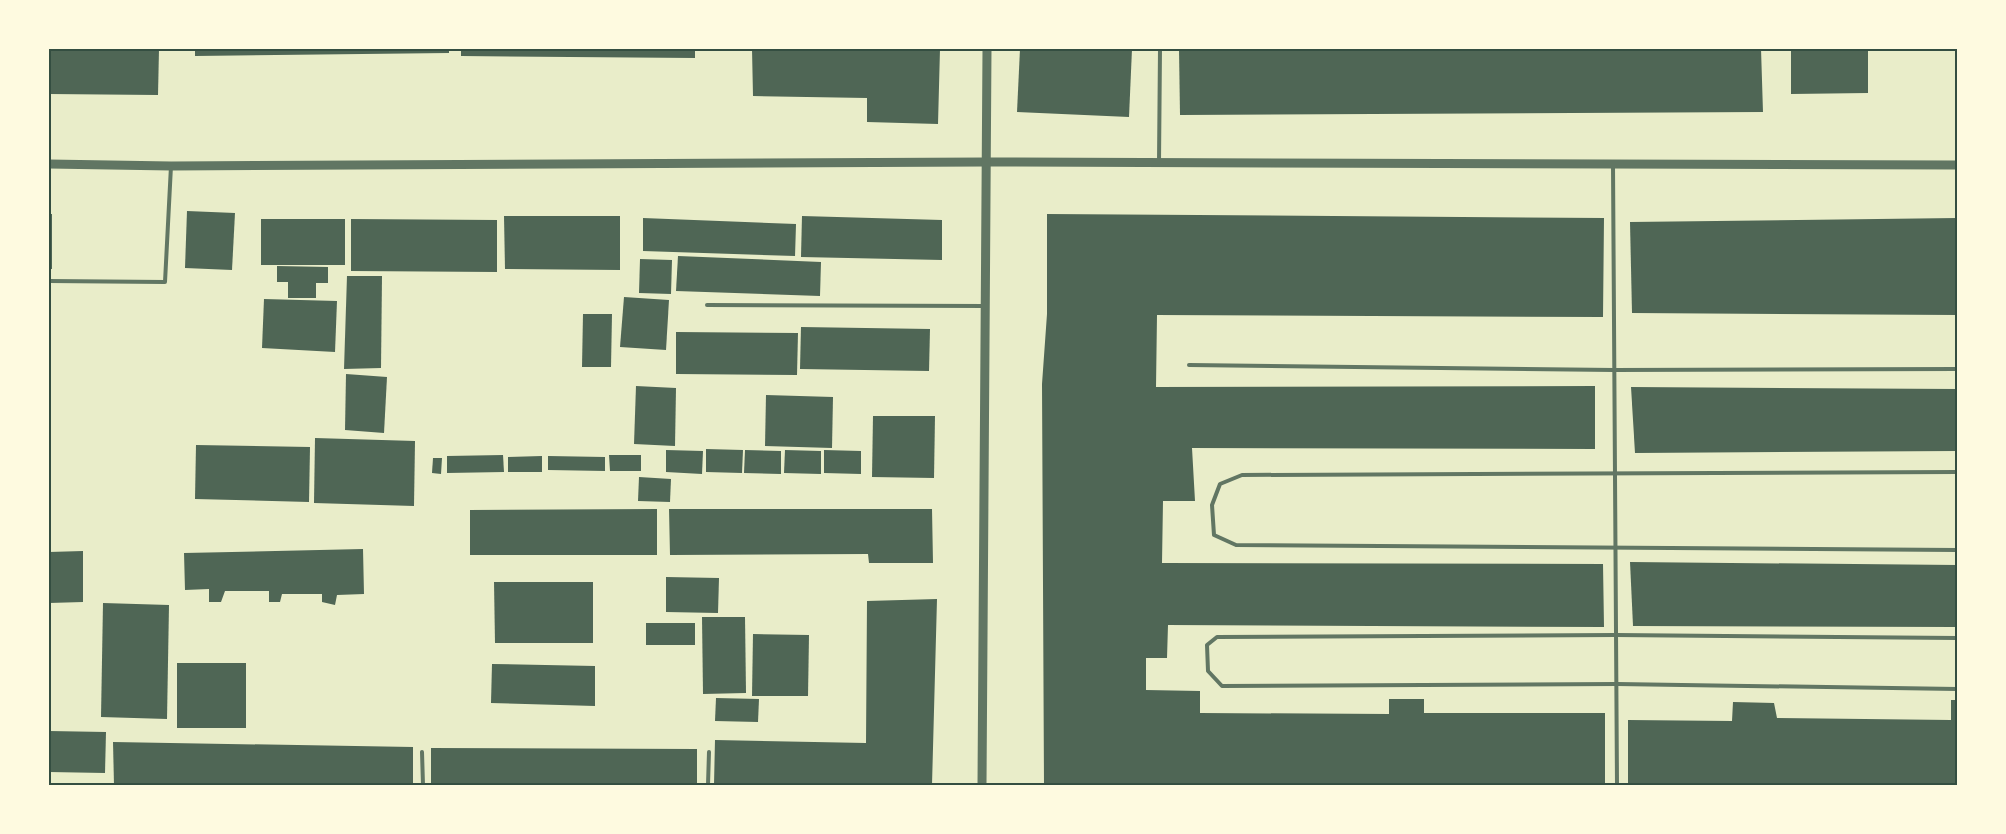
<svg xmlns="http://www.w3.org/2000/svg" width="2006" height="834" viewBox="0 0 2006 834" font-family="'Fira Sans Condensed',sans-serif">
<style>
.building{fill:#4f6655}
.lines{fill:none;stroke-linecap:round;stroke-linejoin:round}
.service{stroke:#617663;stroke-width:4}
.tertiary{stroke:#617663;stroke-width:9}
.neatline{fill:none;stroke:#344e41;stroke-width:2}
</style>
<rect width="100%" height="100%" fill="#e9edc9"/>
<g class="building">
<path d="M 49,49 L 159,49 L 158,95 L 49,94 Z"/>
<path d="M 195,49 L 449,49 L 449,53 L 195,56 Z"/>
<path d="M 461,49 L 695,49 L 695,58 L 461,56 Z"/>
<path d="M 752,49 L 940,49 L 938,124 L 867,122 L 867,98 L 753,96 Z"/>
<path d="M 1020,49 L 1132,49 L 1129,117 L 1017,112 Z"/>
<path d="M 1179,49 L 1761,49 L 1763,112 L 1180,115 Z"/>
<path d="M 1791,49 L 1868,49 L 1868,93 L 1791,94 Z"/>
<path d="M 187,211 L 235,213 L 232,270 L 185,268 Z"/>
<rect x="49" y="214" width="3" height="55"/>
<path d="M 1047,214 L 1604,218 L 1603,317 L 1157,315 L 1156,387 L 1595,386 L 1595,449 L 1192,448 L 1195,501 L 1163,501 L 1162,563 L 1603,564 L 1604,627 L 1168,625 L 1167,658 L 1146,658 L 1146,690 L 1200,691 L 1200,713 L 1389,714 L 1389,699 L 1424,699 L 1424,713 L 1605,713 L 1605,785 L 1044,785 L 1042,384 L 1047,314 Z"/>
<path d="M 504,216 L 620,216 L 620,270 L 505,269 Z"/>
<path d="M 802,216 L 942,220 L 942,260 L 801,257 Z"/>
<path d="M 643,218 L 796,224 L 795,256 L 643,251 Z"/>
<path d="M 1957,218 L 1957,315 L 1632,313 L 1630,222 Z"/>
<rect x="261" y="219" width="84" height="46"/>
<path d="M 351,219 L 497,220 L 497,272 L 351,271 Z"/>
<path d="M 678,256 L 821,262 L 820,296 L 676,291 Z"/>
<path d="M 640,259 L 672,260 L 671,294 L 639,293 Z"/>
<path d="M 277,266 L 328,267 L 328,283 L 316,283 L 316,298 L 288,298 L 288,282 L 277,282 Z"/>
<path d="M 347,276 L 382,276 L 381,368 L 344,369 Z"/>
<path d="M 624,297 L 669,300 L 666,350 L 620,347 Z"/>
<path d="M 264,299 L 337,301 L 335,352 L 262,348 Z"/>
<path d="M 583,314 L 612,314 L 611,367 L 582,367 Z"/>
<path d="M 801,327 L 930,329 L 929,371 L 800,369 Z"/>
<path d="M 676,332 L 798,333 L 797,375 L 676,374 Z"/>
<path d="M 346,374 L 387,377 L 384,433 L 345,430 Z"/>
<path d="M 636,386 L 676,388 L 675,446 L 634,444 Z"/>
<path d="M 1631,387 L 1957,389 L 1957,451 L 1635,453 Z"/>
<path d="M 766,395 L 833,397 L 832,448 L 765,446 Z"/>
<path d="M 873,416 L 935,416 L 934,478 L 872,477 Z"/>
<path d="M 315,438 L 415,441 L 414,506 L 314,503 Z"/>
<path d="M 196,445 L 310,447 L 309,502 L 195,499 Z"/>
<path d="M 706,449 L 743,450 L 742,473 L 706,472 Z"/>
<path d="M 666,450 L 703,451 L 702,474 L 666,472 Z"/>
<path d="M 745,450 L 781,451 L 781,474 L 744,473 Z"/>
<path d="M 785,450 L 821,451 L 821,474 L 784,473 Z"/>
<path d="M 824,450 L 861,451 L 861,474 L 824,473 Z"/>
<path d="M 503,455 L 504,472 L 447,473 L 447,456 Z"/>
<path d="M 609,455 L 641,455 L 641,471 L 610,471 Z"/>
<path d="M 542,456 L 542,472 L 508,472 L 508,457 Z"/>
<path d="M 548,456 L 605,457 L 605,471 L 548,470 Z"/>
<path d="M 433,458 L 442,458 L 441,474 L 432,473 Z"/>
<path d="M 639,477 L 671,479 L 670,502 L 638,501 Z"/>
<path d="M 657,509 L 657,555 L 470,555 L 470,510 Z"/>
<path d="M 669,509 L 932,509 L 933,563 L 869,563 L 868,554 L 670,555 Z"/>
<path d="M 363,549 L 364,594 L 337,595 L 335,605 L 322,602 L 322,594 L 282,594 L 280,602 L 269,602 L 269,591 L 225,591 L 221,602 L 209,602 L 209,589 L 185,590 L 184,553 Z"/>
<path d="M 83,551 L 83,602 L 49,603 L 49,552 Z"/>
<path d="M 1630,562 L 1957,565 L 1957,627 L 1633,626 Z"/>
<path d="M 666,577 L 719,578 L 718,613 L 666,612 Z"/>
<path d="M 494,582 L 593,582 L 593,643 L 495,643 Z"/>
<path d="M 937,599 L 932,785 L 714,785 L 715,740 L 866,743 L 867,601 Z"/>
<path d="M 103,603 L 169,605 L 167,719 L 101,717 Z"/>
<path d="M 702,617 L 745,617 L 746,693 L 703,694 Z"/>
<rect x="646" y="623" width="49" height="22"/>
<path d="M 753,634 L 809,635 L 808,696 L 752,696 Z"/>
<rect x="177" y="663" width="69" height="65"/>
<path d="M 492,664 L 595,666 L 595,706 L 491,703 Z"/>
<path d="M 716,698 L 759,699 L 758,722 L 715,721 Z"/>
<path d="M 1951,700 L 1957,700 L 1957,785 L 1628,785 L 1628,720 L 1732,721 L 1733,702 L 1774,703 L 1777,718 L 1951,720 Z"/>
<path d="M 49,731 L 106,732 L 105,773 L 49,772 Z"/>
<path d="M 113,742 L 413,747 L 413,785 L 114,785 Z"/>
<path d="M 431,748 L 697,749 L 697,785 L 431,785 Z"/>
</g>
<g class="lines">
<g class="service">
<path d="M 1159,162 L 1160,49"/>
<path d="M 1613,165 L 1617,785"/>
<path d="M 49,281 L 165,282 L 171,166"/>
<path d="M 707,305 L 985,306"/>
<path d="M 1189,365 L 1614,370 L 1957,369"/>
<path d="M 1957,472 L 1242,475 L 1220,484 L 1212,505 L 1214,535 L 1236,545 L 1957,550"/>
<path d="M 1957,638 L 1616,635 L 1217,637 L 1207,645 L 1208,671 L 1222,686 L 1617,684 L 1957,689"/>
<path d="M 422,752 L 423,785"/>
<path d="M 708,785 L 709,752"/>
</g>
<g class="tertiary">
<path d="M 49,164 L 171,166 L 986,162 L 1957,165"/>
<path d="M 982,785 L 987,49"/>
</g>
</g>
<rect width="2006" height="834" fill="none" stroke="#fefae0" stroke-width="100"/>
<rect x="50" y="50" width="1906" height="734" class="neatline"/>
</svg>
